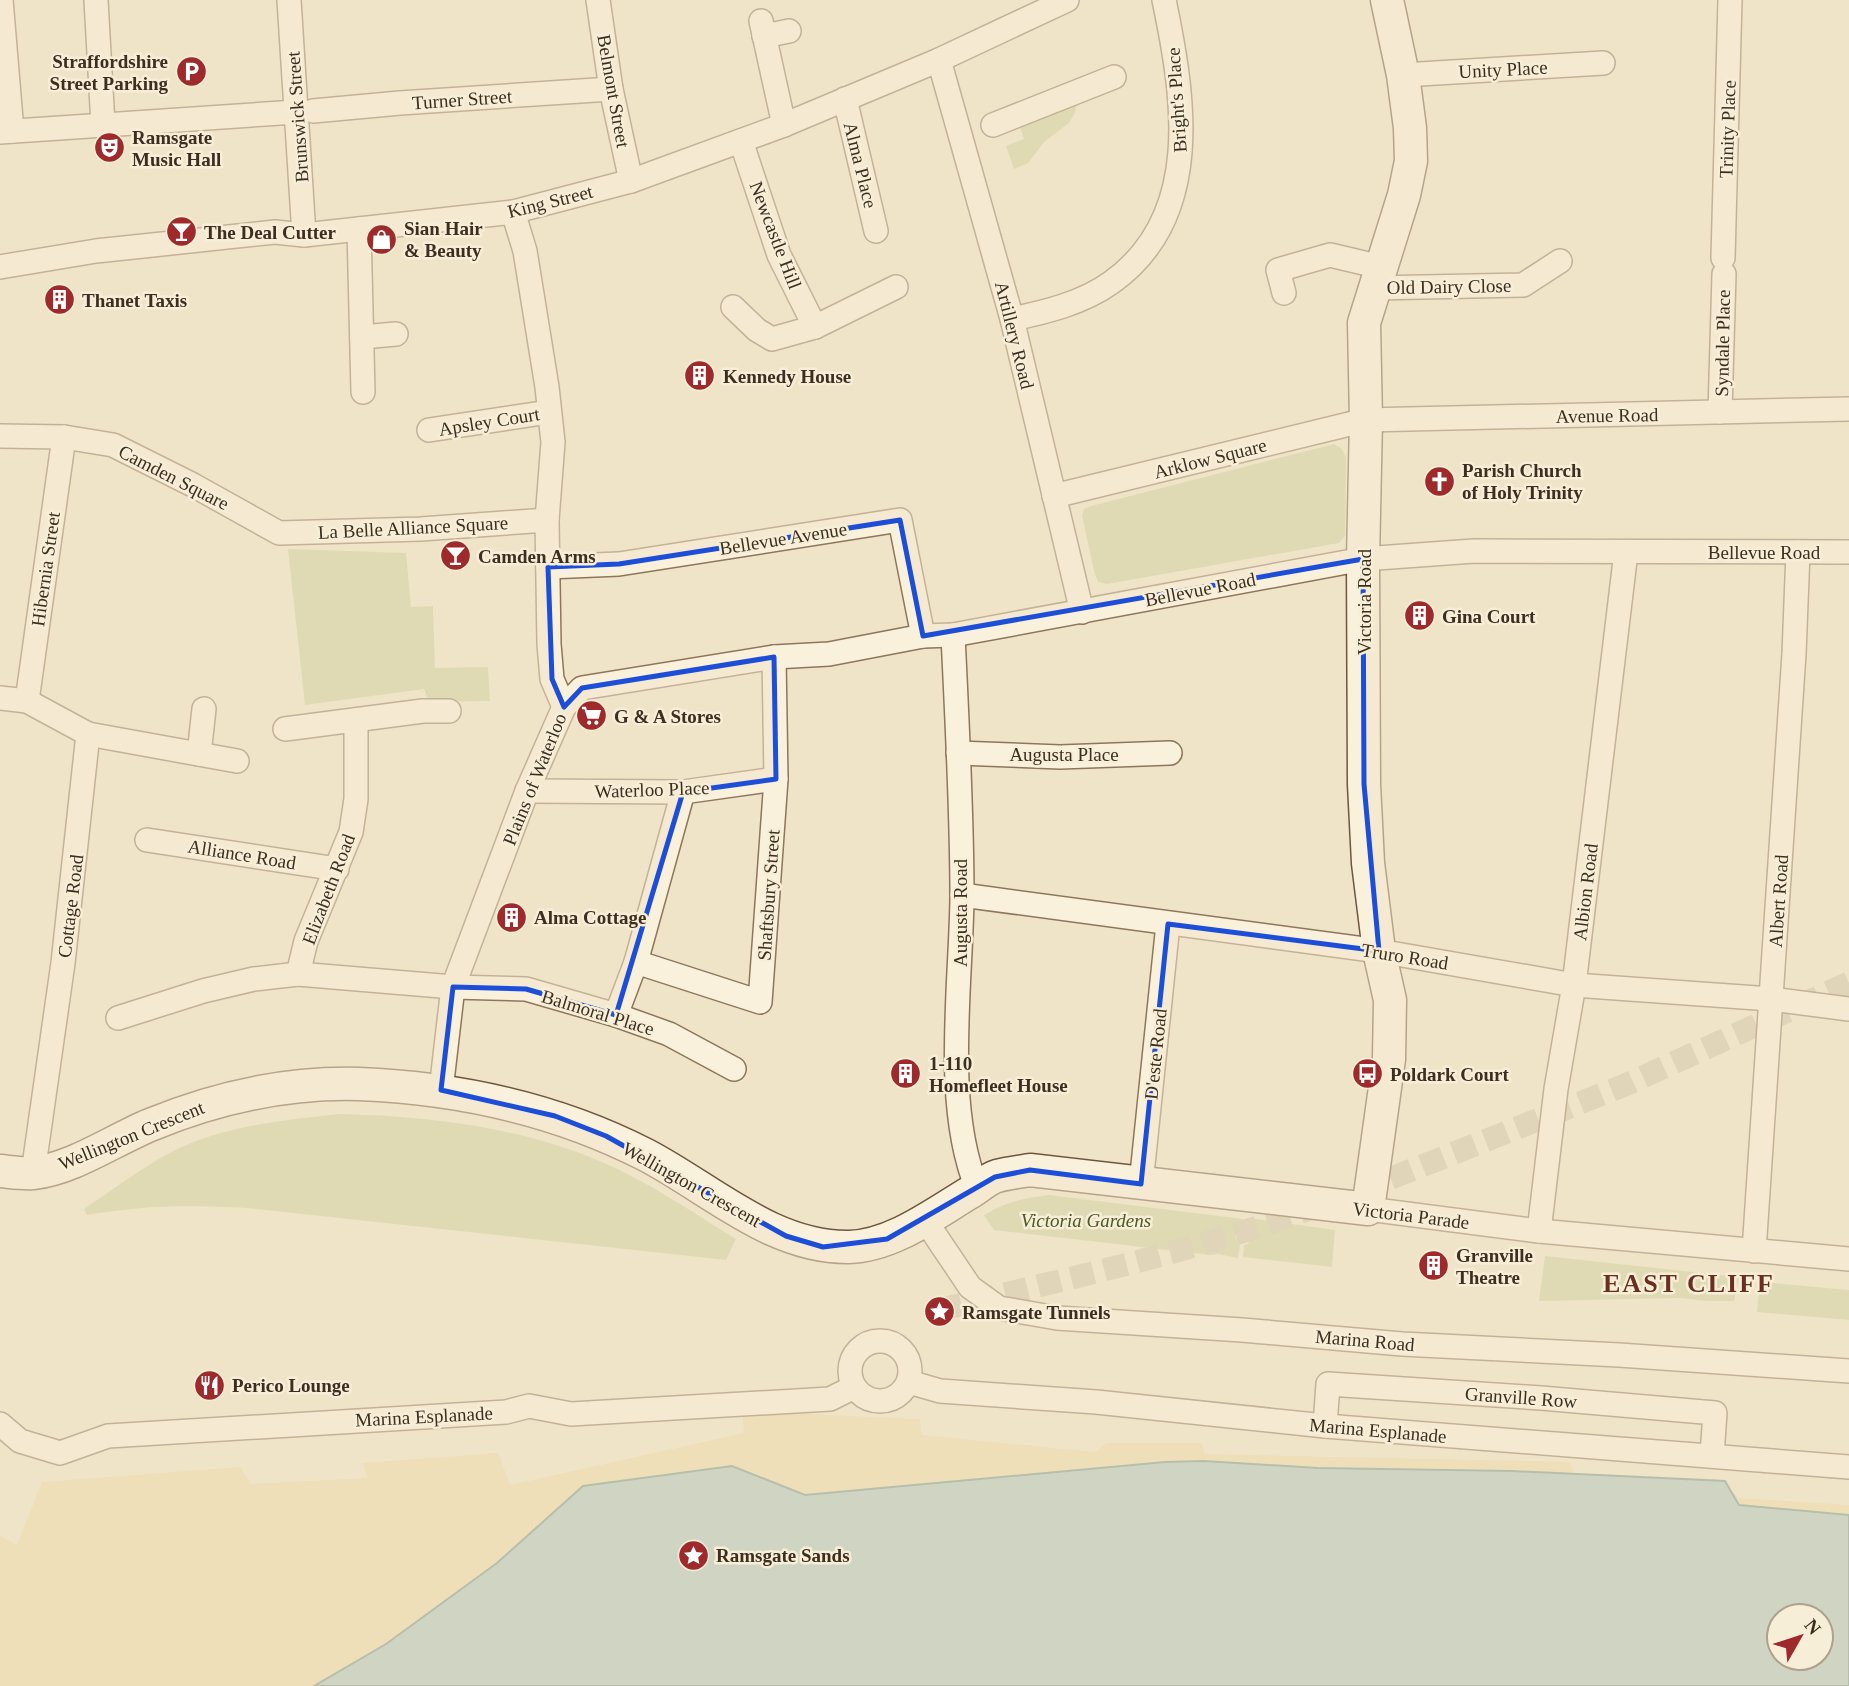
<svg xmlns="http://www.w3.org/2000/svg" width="1849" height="1686" viewBox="0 0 1849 1686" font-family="Georgia,serif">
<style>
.green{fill:#c9cf9b}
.sand{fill:#ecd9a5}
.water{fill:#a9c4bc;stroke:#6f938a;stroke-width:2;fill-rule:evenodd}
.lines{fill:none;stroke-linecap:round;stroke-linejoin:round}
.street-tunnel{stroke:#ccc0a6;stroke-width:23;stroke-dasharray:23 11;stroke-linecap:butt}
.street-casing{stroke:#8d765c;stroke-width:26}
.secondary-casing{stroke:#6f573f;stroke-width:35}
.street{stroke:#faf1dc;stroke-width:23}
.secondary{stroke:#faf1dc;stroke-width:32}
.marked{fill:none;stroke:#1d4ed8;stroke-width:5;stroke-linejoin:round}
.labels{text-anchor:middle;stroke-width:5;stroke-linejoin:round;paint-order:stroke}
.poi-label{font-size:19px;font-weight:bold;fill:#3d2e20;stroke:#f7eed8;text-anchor:start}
.street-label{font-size:19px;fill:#3d2e20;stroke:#f7eed8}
.park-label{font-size:19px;font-style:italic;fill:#4d5a26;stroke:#f7eed8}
.district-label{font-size:26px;font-weight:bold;letter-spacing:2px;fill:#6b2e1e;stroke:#f7eed8}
</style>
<rect width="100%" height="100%" fill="#f0e4c8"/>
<g class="green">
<path d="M 1078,98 L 1075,113 L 1069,123 L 1045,141 L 1028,163 L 1014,169 L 1006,146 L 1024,139 L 1018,121 Z"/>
<path d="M 1334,444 L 1342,449 L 1346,458 L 1345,536 L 1339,543 L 1107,584 L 1098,582 L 1094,571 L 1082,515 L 1084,509 L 1091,506 Z"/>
<path d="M 288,549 L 406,553 L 411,607 L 433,606 L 435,668 L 488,667 L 490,701 L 432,702 L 427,697 L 424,689 L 305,705 Z"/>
<path d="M 340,1114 C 430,1116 519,1127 602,1162 C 649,1182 692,1212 736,1239 L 726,1260 L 247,1208 C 188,1205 146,1205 87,1215 L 84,1209 C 119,1186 156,1156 196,1141 C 241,1124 293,1119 340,1114 Z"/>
<path d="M 1049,1195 L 1243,1219 L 1242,1229 L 1235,1236 L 1240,1246 L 1238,1258 L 1218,1254 L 1211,1255 L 994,1230 L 984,1215 C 1005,1202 1025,1198 1049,1195 Z"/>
<path d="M 1248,1218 L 1335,1230 L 1332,1267 L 1243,1257 L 1244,1245 L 1248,1244 L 1252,1236 L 1246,1229 Z"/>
<path d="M 1545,1256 L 1739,1277 L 1734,1301 L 1707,1301 L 1680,1298 L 1539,1301 Z"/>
<path d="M 1760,1282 L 1849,1290 L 1849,1320 L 1757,1312 Z"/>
</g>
<path class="sand" d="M 742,1411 L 920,1419 L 922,1435 L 1096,1452 L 1106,1443 L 1202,1443 L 1205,1454 L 1569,1462 L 1574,1473 L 1718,1479 L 1739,1498 L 1849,1505 L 1849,1565 L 349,1686 L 0,1686 L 0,1536 L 17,1545 L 42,1482 L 241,1467 L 250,1484 L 367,1478 L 363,1463 L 498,1453 L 510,1485 L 744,1433 Z"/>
<path class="water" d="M 1204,1461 L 1318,1468 L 1512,1471 L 1725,1481 L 1739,1505 L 1849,1515 L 1849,1686 L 314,1686 L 386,1644 L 497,1563 L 583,1486 L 732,1466 L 805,1495 L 1165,1462 ZM 1779,1616 L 1821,1616 L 1821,1658 L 1779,1658 Z"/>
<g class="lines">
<g class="street-tunnel">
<path d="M 1359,1191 L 1625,1085 L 1849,983"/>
<path d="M 939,1310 C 1067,1278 1197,1252 1320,1205"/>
</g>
<defs>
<g id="street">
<path d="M 1,0 L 12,131"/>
<path d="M 96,0 L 103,125"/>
<path d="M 289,0 L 304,235"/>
<path d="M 598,0 L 611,89 L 631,181"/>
<path d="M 761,21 L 784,125"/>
<path d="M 764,36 L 789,31"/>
<path d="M 939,60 L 1012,319 L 1082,612"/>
<path d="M 1403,75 L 1603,63"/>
<path d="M 845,99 L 876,231"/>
<path d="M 313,111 L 400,103 L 611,89"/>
<path d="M 993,125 L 1114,77"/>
<path d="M 0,132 L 296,112"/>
<path d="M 741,141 L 779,255 L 815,327"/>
<path d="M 513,212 L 525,251 L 547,387 L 553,442 L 547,520 L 549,644 L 552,679 L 564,707"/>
<path d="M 359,229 L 363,392"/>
<path d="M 1723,258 L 1730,0"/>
<path d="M 0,267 L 96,251 L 275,232 L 304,235 L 513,212 L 631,181 L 784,125 L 939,60 L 1067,0"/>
<path d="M 1373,288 L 1523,285 L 1560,261"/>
<path d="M 1284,293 L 1278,270 L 1330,255 L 1381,267"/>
<path d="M 733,307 L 757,330 L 772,339 L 815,327 L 896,287"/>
<path d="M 1012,319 C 1046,312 1083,303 1112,282 C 1204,216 1184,96 1164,0"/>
<path d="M 362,337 L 396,334"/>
<path d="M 1720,412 L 1724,274"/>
<path d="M 429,430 L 549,412"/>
<path d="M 0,436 L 64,437 L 113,445 L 193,485 L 279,533 L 421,529 L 547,520"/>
<path d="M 1054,496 L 1366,420 L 1849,409"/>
<path d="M 548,567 L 619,564 L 900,520 L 923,636"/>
<path d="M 953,635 C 957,722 962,810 962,897 C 961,986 943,1105 977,1188"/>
<path d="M 0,698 L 27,701 L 88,734 L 237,761"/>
<path d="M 27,701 L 64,437"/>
<path d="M 285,729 L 423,711 L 449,711"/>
<path d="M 958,753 L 1060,757 L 1170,753"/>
<path d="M 199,754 L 204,709"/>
<path d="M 527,791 L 683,792 L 776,779"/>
<path d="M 147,840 L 337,869"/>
<path d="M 962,895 L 1379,951 L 1574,985 L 1771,999 L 1849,1009"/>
<path d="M 636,962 L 760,1002 L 776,779 L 774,657"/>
<path d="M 298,974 L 306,941 L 351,832 L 356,799 L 356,720"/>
<path d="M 616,1015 L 636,962 L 683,792"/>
<path d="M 118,1018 L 203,991 L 254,979 L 298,974 L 453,987 L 526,989 L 616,1015 L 669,1034 L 734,1069"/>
<path d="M 441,1090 L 453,987 L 527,791 L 564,707 L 582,688 L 774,657 L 829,654 L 923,636 L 953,635 L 1363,559 L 1474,551 L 1849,552"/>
<path d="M 33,1173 L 63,963 L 88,734"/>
<path d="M 1141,1184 L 1168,924"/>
<path d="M 1368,1209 L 1539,1231 L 1849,1259"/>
<path d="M 925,1220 L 970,1287 L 999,1308 L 1057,1318 L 1242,1330 L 1402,1344 L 1619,1355 L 1849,1371"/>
<path d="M 1539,1231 L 1556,1089 L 1574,985 L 1626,552"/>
<path d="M 1754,1251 L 1794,654 L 1798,552"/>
<circle cx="880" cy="1371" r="30"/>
<path d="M 909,1382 L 940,1391 L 1096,1402 L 1325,1426 L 1849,1467"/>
<path d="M 0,1424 L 20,1441 L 60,1453 L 108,1436 L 506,1412 L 529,1406 L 571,1414 L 830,1399 L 854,1387"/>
<path d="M 1325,1426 L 1328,1384 L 1541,1398 L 1715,1413 L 1712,1455"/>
</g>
<path id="secondary" d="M 0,1171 C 11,1172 23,1174 33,1173 C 72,1169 114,1140 150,1125 C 218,1097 286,1082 359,1084 C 459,1088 558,1110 646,1155 C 711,1189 772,1248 849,1247 C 892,1246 934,1214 969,1193 C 978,1188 987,1179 997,1176 C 1008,1173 1019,1172 1030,1170 L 1368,1209 L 1389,1059 L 1390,1000 L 1379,951 L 1368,863 L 1364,784 L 1363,559 L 1366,420 L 1364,323 L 1404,195 L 1411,161 L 1410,128 L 1403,75 L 1387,0"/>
</defs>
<use href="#street" class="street-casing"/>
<use href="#secondary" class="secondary-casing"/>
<use href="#street" class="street"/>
<use href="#secondary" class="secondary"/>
</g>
<path d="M0 0H1849V1686H0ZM 900,520 L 923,636 L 1363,559 L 1364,784 L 1379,951 L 1168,924 L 1141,1184 L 1030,1170 L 995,1177 L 887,1239 L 823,1247 L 786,1236 L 606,1136 L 555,1116 L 441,1090 L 453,987 L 526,989 L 616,1015 L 683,792 L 776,779 L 774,657 L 582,688 L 564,707 L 552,679 L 548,567 L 619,564 Z" fill="#f0e4c8" fill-opacity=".55" fill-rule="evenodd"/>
<path class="marked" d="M 900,520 L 923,636 L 1363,559 L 1364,784 L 1379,951 L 1168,924 L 1141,1184 L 1030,1170 L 995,1177 L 887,1239 L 823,1247 L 786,1236 L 606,1136 L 555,1116 L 441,1090 L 453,987 L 526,989 L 616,1015 L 683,792 L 776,779 L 774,657 L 582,688 L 564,707 L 552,679 L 548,567 L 619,564 Z"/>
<defs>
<symbol id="parking-disc" viewBox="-11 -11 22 22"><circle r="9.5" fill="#9e2a2b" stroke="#f7eed8"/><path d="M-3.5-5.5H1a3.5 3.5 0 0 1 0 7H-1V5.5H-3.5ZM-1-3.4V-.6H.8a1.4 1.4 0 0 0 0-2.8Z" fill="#fff"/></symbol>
<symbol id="theatre-disc" viewBox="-11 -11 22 22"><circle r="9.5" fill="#9e2a2b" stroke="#f7eed8"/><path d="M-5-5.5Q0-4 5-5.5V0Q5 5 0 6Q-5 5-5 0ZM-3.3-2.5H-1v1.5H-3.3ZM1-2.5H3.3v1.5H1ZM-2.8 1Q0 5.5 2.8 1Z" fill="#fff"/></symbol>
<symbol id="bar-disc" viewBox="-11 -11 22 22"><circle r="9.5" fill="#9e2a2b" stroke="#f7eed8"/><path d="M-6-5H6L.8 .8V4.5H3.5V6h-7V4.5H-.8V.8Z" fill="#fff"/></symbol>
<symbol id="shop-disc" viewBox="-11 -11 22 22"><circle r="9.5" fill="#9e2a2b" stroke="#f7eed8"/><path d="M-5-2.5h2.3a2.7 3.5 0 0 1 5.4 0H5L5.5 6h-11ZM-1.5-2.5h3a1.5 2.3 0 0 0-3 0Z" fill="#fff"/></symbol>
<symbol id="building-disc" viewBox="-11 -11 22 22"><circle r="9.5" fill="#9e2a2b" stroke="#f7eed8"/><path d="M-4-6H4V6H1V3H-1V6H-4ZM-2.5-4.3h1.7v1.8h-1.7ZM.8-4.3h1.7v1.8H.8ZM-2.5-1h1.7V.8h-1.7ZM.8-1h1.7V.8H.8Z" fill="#fff"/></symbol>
<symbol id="church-disc" viewBox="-11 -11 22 22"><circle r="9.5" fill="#9e2a2b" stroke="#f7eed8"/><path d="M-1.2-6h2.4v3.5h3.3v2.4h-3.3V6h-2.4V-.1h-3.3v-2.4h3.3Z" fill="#fff"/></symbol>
<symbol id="supermarket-disc" viewBox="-11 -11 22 22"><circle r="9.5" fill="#9e2a2b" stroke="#f7eed8"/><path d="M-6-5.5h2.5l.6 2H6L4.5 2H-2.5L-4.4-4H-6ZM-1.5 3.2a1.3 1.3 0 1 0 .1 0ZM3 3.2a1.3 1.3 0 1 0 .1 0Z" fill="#fff"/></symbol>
<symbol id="bus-disc" viewBox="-11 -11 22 22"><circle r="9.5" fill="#9e2a2b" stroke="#f7eed8"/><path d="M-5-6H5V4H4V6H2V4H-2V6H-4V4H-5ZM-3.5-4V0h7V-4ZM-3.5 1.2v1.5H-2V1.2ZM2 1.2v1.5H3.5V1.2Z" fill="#fff"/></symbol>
<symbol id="sight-disc" viewBox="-11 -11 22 22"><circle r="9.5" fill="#9e2a2b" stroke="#f7eed8"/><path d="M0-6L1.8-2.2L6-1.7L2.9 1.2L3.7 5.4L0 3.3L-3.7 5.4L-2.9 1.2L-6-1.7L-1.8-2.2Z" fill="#fff"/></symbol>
<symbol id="restaurant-disc" viewBox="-11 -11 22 22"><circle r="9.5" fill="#9e2a2b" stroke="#f7eed8"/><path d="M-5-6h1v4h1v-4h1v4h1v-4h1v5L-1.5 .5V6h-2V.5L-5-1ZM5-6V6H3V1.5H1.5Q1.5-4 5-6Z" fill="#fff"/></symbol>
</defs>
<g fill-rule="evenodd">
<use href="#parking-disc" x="174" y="54" width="35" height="35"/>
<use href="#theatre-disc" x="92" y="130" width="35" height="35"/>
<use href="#bar-disc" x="164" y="214" width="35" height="35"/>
<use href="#shop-disc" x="364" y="222" width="35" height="35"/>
<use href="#building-disc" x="42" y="282" width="35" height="35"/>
<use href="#building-disc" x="682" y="358" width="35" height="35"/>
<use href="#church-disc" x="1422" y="464" width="35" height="35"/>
<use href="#bar-disc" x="438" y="538" width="35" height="35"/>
<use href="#building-disc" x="1402" y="598" width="35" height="35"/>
<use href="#supermarket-disc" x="574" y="698" width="35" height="35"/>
<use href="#building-disc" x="494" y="900" width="35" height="35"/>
<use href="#building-disc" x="888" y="1056" width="35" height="35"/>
<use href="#bus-disc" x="1350" y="1056" width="35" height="35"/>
<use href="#building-disc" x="1416" y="1248" width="35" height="35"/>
<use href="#sight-disc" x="922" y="1294" width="35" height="35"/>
<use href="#restaurant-disc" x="192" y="1368" width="35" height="35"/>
<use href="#sight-disc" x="676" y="1538" width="35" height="35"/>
</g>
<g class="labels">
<g class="poi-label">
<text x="168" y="68" text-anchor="end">Straffordshire<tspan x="168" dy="22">Street Parking</tspan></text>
<text x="132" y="144">Ramsgate<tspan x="132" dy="22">Music Hall</tspan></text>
<text x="404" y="235">Sian Hair<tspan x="404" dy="22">&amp; Beauty</tspan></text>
<text x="204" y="239">The Deal Cutter</text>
<text x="82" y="307">Thanet Taxis</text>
<text x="723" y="383">Kennedy House</text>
<text x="1462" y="477">Parish Church<tspan x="1462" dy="22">of Holy Trinity</tspan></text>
<text x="478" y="563">Camden Arms</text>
<text x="1442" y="623">Gina Court</text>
<text x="614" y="723">G &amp; A Stores</text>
<text x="534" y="924">Alma Cottage</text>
<text x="929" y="1070">1-110<tspan x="929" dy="22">Homefleet House</tspan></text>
<text x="1390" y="1081">Poldark Court</text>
<text x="1456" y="1262">Granville<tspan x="1456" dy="22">Theatre</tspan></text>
<text x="962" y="1319">Ramsgate Tunnels</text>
<text x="232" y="1392">Perico Lounge</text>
<text x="716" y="1562">Ramsgate Sands</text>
</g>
<g class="street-label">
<text transform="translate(1503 69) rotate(-3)" y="7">Unity Place</text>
<text transform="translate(614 91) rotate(80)" y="7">Belmont Street</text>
<text transform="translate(462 99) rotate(-4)" y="7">Turner Street</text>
<text transform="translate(1176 100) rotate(-94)" y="7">Bright's Place</text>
<text transform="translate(297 117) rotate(-94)" y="7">Brunswick Street</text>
<text transform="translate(1727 129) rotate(-88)" y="7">Trinity Place</text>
<text transform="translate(861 165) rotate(76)" y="7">Alma Place</text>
<text transform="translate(550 201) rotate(-14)" y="7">King Street</text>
<text transform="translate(776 235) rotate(69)" y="7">Newcastle Hill</text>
<text transform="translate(1449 286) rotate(-1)" y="7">Old Dairy Close</text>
<text transform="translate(1015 335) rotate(76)" y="7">Artillery Road</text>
<text transform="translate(1722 343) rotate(-89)" y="7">Syndale Place</text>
<text transform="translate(1607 415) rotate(-1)" y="7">Avenue Road</text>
<text transform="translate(489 421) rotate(-9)" y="7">Apsley Court</text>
<text transform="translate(1210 458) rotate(-14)" y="7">Arklow Square</text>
<text transform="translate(174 477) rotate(27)" y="7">Camden Square</text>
<text transform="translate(413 527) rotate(-3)" y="7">La Belle Alliance Square</text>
<text transform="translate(783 538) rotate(-9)" y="7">Bellevue Avenue</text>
<text x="1764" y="559">Bellevue Road</text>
<text transform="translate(45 569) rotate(-82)" y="7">Hibernia Street</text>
<text transform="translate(1200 589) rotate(-11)" y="7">Bellevue Road</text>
<text transform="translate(1364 602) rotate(-90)" y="7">Victoria Road</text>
<text x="1064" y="761">Augusta Place</text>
<text transform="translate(534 779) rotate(-68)" y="7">Plains of Waterloo</text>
<text transform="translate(652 789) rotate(-2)" y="7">Waterloo Place</text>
<text transform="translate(242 854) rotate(9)" y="7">Alliance Road</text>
<text transform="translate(328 889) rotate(-69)" y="7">Elizabeth Road</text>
<text transform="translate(1585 892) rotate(-83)" y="7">Albion Road</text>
<text transform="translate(768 895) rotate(-86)" y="7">Shaftsbury Street</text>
<text transform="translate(1778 901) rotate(-86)" y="7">Albert Road</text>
<text transform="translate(70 906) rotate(-83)" y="7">Cottage Road</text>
<text transform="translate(960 913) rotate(-90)" y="7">Augusta Road</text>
<text transform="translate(1405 956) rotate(9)" y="7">Truro Road</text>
<text transform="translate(598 1012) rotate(17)" y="7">Balmoral Place</text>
<text transform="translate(1155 1054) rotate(-84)" y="7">D'este Road</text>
<text transform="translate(131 1135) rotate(-22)" y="7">Wellington Crescent</text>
<text transform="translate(692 1184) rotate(29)" y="7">Wellington Crescent</text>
<text transform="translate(1411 1215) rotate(7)" y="7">Victoria Parade</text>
<text transform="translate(1365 1340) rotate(5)" y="7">Marina Road</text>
<text transform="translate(1521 1397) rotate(4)" y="7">Granville Row</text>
<text transform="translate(424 1416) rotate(-3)" y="7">Marina Esplanade</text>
<text transform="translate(1378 1430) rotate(5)" y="7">Marina Esplanade</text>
</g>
<g class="park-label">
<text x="1086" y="1227">Victoria Gardens</text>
</g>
<g class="district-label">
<text x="1689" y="1292">EAST CLIFF</text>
</g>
</g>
<g transform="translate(1800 1637) rotate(51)"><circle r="33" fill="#f7eed8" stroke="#ada18e" stroke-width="2"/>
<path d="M0-5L12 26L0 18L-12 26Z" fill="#9e2a2b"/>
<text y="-10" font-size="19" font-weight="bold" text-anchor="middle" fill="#3d2e20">N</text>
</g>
</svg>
